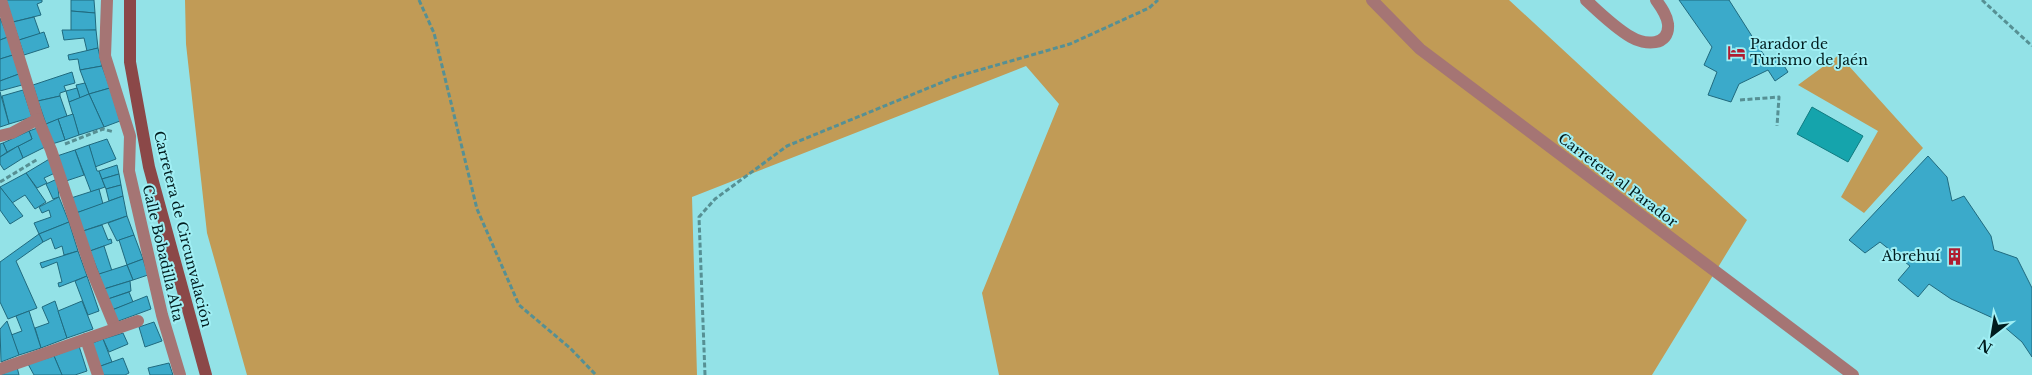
<svg xmlns="http://www.w3.org/2000/svg" width="2032" height="375" viewBox="0 0 2032 375" font-family="'Libre Baskerville',serif">
<style>
.green{fill:#c19b56}
.water{fill:#15a4ac;stroke:#0f7b81}
.building{fill:#3baaca;stroke:#206a7f}
.lines{fill:none;stroke-linecap:round;stroke-linejoin:round}
.path{stroke:#569094;stroke-width:3;stroke-dasharray:5 2.5;stroke-linecap:butt}
.street{stroke:#a57574;stroke-width:12}
.secondary{stroke:#8b4848;stroke-width:12}
.labels{text-anchor:middle;stroke-width:4;stroke-linejoin:round;paint-order:stroke}
.poi-label{font-size:14px;fill:#001c1e;stroke:#a0eff4;text-anchor:start}
.street-label{font-size:14px;fill:#001c1e;stroke:#a0eff4}
</style>
<rect width="100%" height="100%" fill="#93e2e7"/>
<g class="green">
<path d="M 185,0 L 1509,0 L 1747,220 L 1652,375 L 999,375 L 982,293 L 1059,104 L 1026,66 L 692,197 L 697,375 L 247,375 L 207,233 L 186,44 Z"/>
<path d="M 1839,55 L 1923,148 L 1864,213 L 1841,197 L 1878,131 L 1798,85 Z"/>
</g>
<path class="water" d="M 1812,107 L 1863,136 L 1848,162 L 1797,134 Z"/>
<g class="building">
<path d="M 6,0 L 42,0 L 42,2 L 37,4 L 41,15 L 13,22 Z"/>
<path d="M 71,0 L 94,0 L 95,13 L 71,11 Z"/>
<path d="M 1679,0 L 1729,0 L 1769,63 L 1779,58 L 1788,72 L 1775,81 L 1768,70 L 1739,84 L 1731,102 L 1708,95 L 1717,72 L 1704,65 L 1712,47 Z"/>
<path d="M 71,11 L 95,13 L 96,30 L 71,31 Z"/>
<path d="M 34,17 L 40,34 L 19,40 L 13,22 Z"/>
<path d="M 0,18 L 8,37 L 0,40 Z"/>
<path d="M 62,30 L 96,30 L 98,48 L 87,51 L 84,38 L 64,40 Z"/>
<path d="M 44,32 L 49,47 L 24,55 L 19,40 Z"/>
<path d="M 8,37 L 13,55 L 0,59 L 0,40 Z"/>
<path d="M 98,48 L 102,66 L 80,70 L 78,59 L 69,60 L 68,55 Z"/>
<path d="M 13,55 L 19,74 L 0,81 L 0,59 Z"/>
<path d="M 102,66 L 110,88 L 89,94 L 80,70 Z"/>
<path d="M 72,72 L 75,83 L 64,86 L 66,91 L 60,93 L 60,96 L 38,101 L 33,85 Z"/>
<path d="M 19,74 L 22,85 L 0,91 L 0,81 Z"/>
<path d="M 85,83 L 89,94 L 80,98 L 76,85 Z"/>
<path d="M 77,88 L 80,98 L 69,102 L 66,91 Z"/>
<path d="M 110,88 L 120,121 L 104,127 L 89,94 Z"/>
<path d="M 23,90 L 32,117 L 9,124 L 2,96 Z"/>
<path d="M 0,92 L 9,124 L 0,127 Z"/>
<path d="M 89,94 L 104,127 L 79,135 L 69,102 Z"/>
<path d="M 60,96 L 67,116 L 46,124 L 38,101 Z"/>
<path d="M 73,114 L 79,135 L 65,140 L 58,119 Z"/>
<path d="M 58,119 L 65,140 L 52,144 L 46,124 Z"/>
<path d="M 40,127 L 47,146 L 23,158 L 18,146 L 32,139 L 29,131 Z"/>
<path d="M 29,131 L 32,139 L 7,152 L 3,143 Z"/>
<path d="M 107,139 L 116,159 L 95,167 L 89,145 Z"/>
<path d="M 3,143 L 7,152 L 0,157 L 0,144 Z"/>
<path d="M 89,145 L 97,171 L 99,171 L 105,187 L 91,192 L 75,150 Z"/>
<path d="M 18,146 L 23,158 L 4,170 L 0,164 L 0,157 Z"/>
<path d="M 75,150 L 84,175 L 66,181 L 57,156 Z"/>
<path d="M 1928,156 L 1947,177 L 1952,201 L 1964,196 L 1991,236 L 1994,250 L 2017,258 L 2032,288 L 2032,357 L 2022,342 L 1995,319 L 1951,299 L 1929,284 L 1918,297 L 1898,280 L 1910,266 L 1880,242 L 1865,253 L 1849,240 Z"/>
<path d="M 51,158 L 55,173 L 44,178 L 47,183 L 37,188 L 26,173 Z"/>
<path d="M 117,165 L 119,174 L 102,179 L 99,171 Z"/>
<path d="M 26,173 L 46,202 L 35,209 L 25,195 L 12,203 L 0,187 Z"/>
<path d="M 119,174 L 121,185 L 106,189 L 102,179 Z"/>
<path d="M 57,179 L 59,197 L 53,199 L 46,184 Z"/>
<path d="M 121,185 L 123,196 L 109,201 L 106,189 Z"/>
<path d="M 0,187 L 23,216 L 10,224 L 0,210 Z"/>
<path d="M 99,189 L 103,204 L 76,213 L 71,198 Z"/>
<path d="M 123,196 L 127,216 L 83,231 L 76,213 Z"/>
<path d="M 59,197 L 69,222 L 39,234 L 34,223 L 51,217 L 49,210 L 42,213 L 39,207 Z"/>
<path d="M 127,216 L 134,235 L 117,241 L 108,223 Z"/>
<path d="M 69,222 L 78,251 L 64,255 L 62,246 L 55,249 L 51,238 L 43,242 L 39,234 Z"/>
<path d="M 102,225 L 108,240 L 111,239 L 112,243 L 90,251 L 83,231 Z"/>
<path d="M 39,234 L 43,242 L 16,261 L 37,308 L 8,319 L 0,302 L 0,262 Z"/>
<path d="M 134,235 L 143,259 L 127,265 L 119,240 Z"/>
<path d="M 104,246 L 112,271 L 99,274 L 90,251 Z"/>
<path d="M 78,251 L 87,276 L 59,287 L 58,283 L 62,282 L 57,262 L 42,268 L 40,263 Z"/>
<path d="M 143,259 L 148,275 L 133,280 L 127,265 Z"/>
<path d="M 127,265 L 133,280 L 104,289 L 99,274 Z"/>
<path d="M 87,276 L 99,311 L 88,315 L 75,281 Z"/>
<path d="M 130,281 L 131,291 L 108,299 L 104,289 Z"/>
<path d="M 129,292 L 133,302 L 112,310 L 108,299 Z"/>
<path d="M 147,296 L 151,309 L 116,322 L 112,310 Z"/>
<path d="M 55,301 L 67,338 L 41,348 L 35,328 L 49,323 L 42,307 Z"/>
<path d="M 82,301 L 93,329 L 67,338 L 58,311 Z"/>
<path d="M 29,311 L 41,348 L 19,355 L 11,335 L 22,331 L 16,316 Z"/>
<path d="M 7,321 L 19,355 L 1,362 L 0,329 Z"/>
<path d="M 154,322 L 162,341 L 145,347 L 139,327 Z"/>
<path d="M 123,333 L 128,344 L 109,352 L 103,339 Z"/>
<path d="M 103,339 L 112,362 L 98,367 L 90,344 Z"/>
<path d="M 79,346 L 87,371 L 75,375 L 62,375 L 54,356 Z"/>
<path d="M 54,356 L 62,375 L 34,375 L 28,364 Z"/>
<path d="M 123,358 L 129,373 L 125,375 L 101,375 L 98,367 Z"/>
<path d="M 169,363 L 173,375 L 150,375 L 148,368 Z"/>
<path d="M 17,367 L 19,375 L 0,375 Z"/>
</g>
<g class="lines">
<g class="path">
<path d="M 419,0 L 434,33 L 477,209 L 519,305 L 570,348 L 596,375"/>
<path d="M 1982,0 L 2032,46"/>
<path d="M 1740,100 L 1779,97 L 1777,126"/>
<path d="M 65,144 L 103,129 L 114,132"/>
<path d="M 0,182 L 38,159"/>
<path d="M 705,375 L 699,217 L 715,199 L 787,146 L 955,77 L 1070,44 L 1149,8 L 1158,0"/>
</g>
<g class="street">
<path d="M 1,0 L 38,119 L 51,150 L 91,269 L 115,327"/>
<path d="M 107,0 L 105,56 L 130,136 L 129,171 L 162,315 L 180,375"/>
<path d="M 1372,0 L 1420,49 L 1853,375"/>
<path d="M 1586,0 C 1600,13 1614,27 1631,37 C 1644,45 1670,47 1668,24 C 1667,15 1661,7 1656,0"/>
<path d="M 0,136 L 12,133 L 38,119"/>
<path d="M 86,339 L 98,375"/>
<path d="M 0,369 L 138,321"/>
</g>
<path class="secondary" d="M 130,0 L 130,62 L 149,167 L 206,375"/>
</g>
<defs>
<symbol id="hotel-bare" viewBox="-9 -9 18 18"><path d="M-6-4.5h1.5V1H6V5H4.5V3h-9V5H-6ZM-4 0a1.8 1.8 0 1 1 3.6 0ZM.5 0V-2.5h3Q6-2.5 6 0Z" fill="#b01c30" stroke="#a0eff4" stroke-width="2.5" paint-order="stroke"/></symbol>
<symbol id="building-bare" viewBox="-9 -9 18 18"><path d="M-4-6H4V6H1V3H-1V6H-4ZM-2.5-4.3h1.7v1.8h-1.7ZM.8-4.3h1.7v1.8H.8ZM-2.5-1h1.7V.8h-1.7ZM.8-1h1.7V.8H.8Z" fill="#b01c30" stroke="#a0eff4" stroke-width="2.5" paint-order="stroke"/></symbol>
</defs>
<g fill-rule="evenodd">
<use href="#hotel-bare" x="1724" y="40" width="25" height="25"/>
<use href="#building-bare" x="1942" y="244" width="25" height="25"/>
</g>
<g class="labels">
<g class="poi-label">
<text x="1750" y="49">Parador de<tspan x="1750" dy="16">Turismo de Jaén</tspan></text>
<text x="1940" y="261" text-anchor="end">Abrehuí</text>
</g>
<g class="street-label">
<text transform="translate(1618 180) rotate(37)" y="5">Carretera al Parador</text>
<text transform="translate(183 229) rotate(76)" y="5">Carretera de Circunvalación</text>
<text transform="translate(163 253) rotate(77)" y="5">Calle Bobadilla Alta</text>
</g>
</g>
<g transform="translate(1992 335) rotate(211)" stroke="#a0eff4" stroke-width="4" paint-order="stroke">
<path d="M0-4L9 19L0 12L-9 19Z" fill="#001c1e"/>
<text y="-8" font-size="14" font-weight="bold" text-anchor="middle" fill="#001c1e">N</text>
</g>
</svg>
